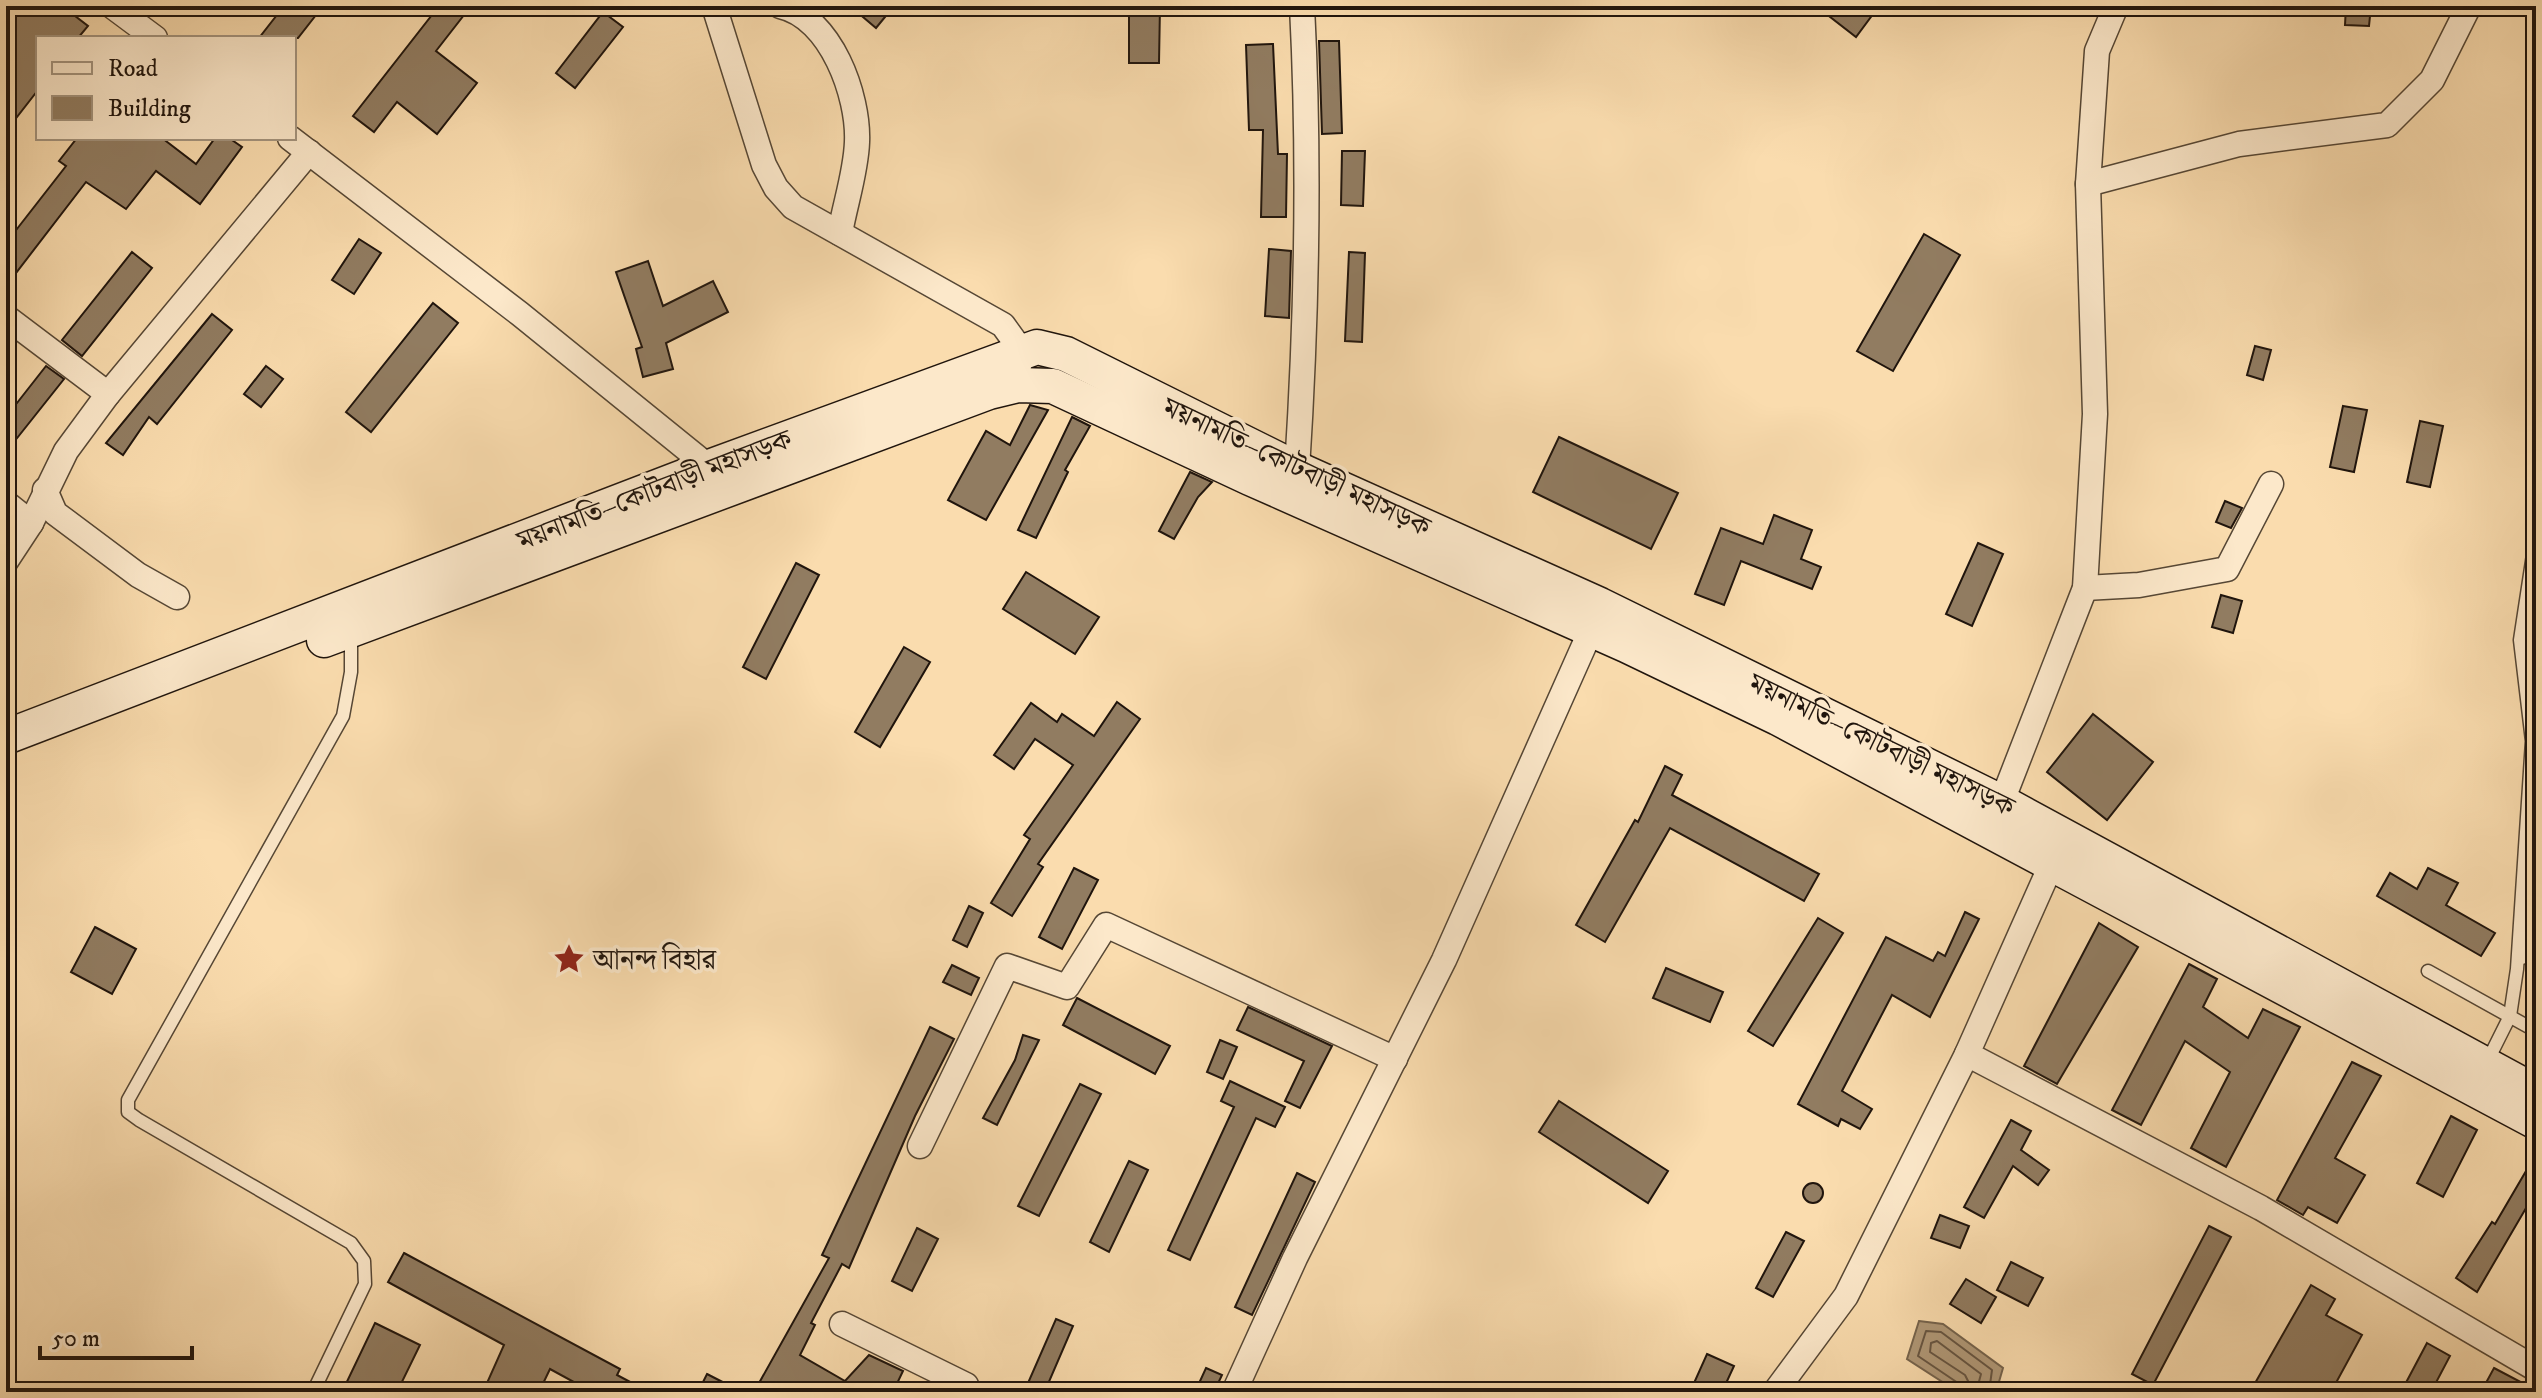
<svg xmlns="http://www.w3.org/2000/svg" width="2542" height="1398" viewBox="0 0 2542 1398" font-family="'IM FELL DW Pica','Noto Serif Bengali',serif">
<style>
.water{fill:#b09877;stroke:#76644d;stroke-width:2}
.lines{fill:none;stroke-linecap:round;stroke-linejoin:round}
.shore{stroke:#685642;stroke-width:2}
.building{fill:#917c61;stroke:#20150d;stroke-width:2}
.service-casing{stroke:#564735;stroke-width:15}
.minor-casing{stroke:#564735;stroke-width:27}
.secondary-casing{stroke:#20150d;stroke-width:37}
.service{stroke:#fce8ca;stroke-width:12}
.minor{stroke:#fce8ca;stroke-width:24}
.secondary{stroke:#fce8ca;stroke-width:34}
.labels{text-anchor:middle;stroke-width:7;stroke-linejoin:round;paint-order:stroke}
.street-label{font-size:28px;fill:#20150d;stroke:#fce8ca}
.poi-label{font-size:28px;fill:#20150d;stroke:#fce8ca;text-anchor:start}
</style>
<rect width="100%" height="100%" fill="#fadcae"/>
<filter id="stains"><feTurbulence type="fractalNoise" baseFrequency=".0025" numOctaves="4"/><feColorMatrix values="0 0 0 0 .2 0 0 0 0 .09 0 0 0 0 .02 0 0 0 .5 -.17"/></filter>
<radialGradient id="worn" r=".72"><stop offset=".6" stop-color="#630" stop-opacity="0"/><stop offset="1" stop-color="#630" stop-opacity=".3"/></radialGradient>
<path class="water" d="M 1919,1321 L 1943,1324 L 2003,1368 L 1996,1392 L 1958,1392 L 1907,1359 Z"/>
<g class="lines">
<g class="shore">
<path d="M 1937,1341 L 1981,1374 L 1977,1389 L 1972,1389 L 1965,1375 L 1930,1352 L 1931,1343 Z"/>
<path d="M 1961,1392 L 1958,1383 L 1918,1356 L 1926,1331 L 1941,1332 L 1992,1370 L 1989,1392"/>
</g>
</g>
<g class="building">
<path d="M 6,6 L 62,6 L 88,26 L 78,38 L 38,38 L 38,90 L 6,131 Z"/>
<path d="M 284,6 L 323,6 L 298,38 L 259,38 Z"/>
<path d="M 439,6 L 471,6 L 436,51 L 477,83 L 437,134 L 397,102 L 374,132 L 353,116 Z"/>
<path d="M 850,6 L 894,6 L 876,28 Z"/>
<path d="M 1129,6 L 1160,6 L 1159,63 L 1129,63 Z"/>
<path d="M 1816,6 L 1879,6 L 1856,37 Z"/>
<path d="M 2346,6 L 2371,6 L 2369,26 L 2345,25 Z"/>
<path d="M 603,12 L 623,27 L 575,88 L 556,73 Z"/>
<path d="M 1319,41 L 1339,41 L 1342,133 L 1322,134 Z"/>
<path d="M 1273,44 L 1278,154 L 1287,154 L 1286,217 L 1261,217 L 1263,130 L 1249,130 L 1246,45 Z"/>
<path d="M 77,138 L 162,138 L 196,164 L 215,138 L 229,138 L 242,147 L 200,204 L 156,171 L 126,209 L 86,182 L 6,286 L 6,243 L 66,166 L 59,161 Z"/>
<path d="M 1342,151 L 1365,151 L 1363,206 L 1341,205 Z"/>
<path d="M 1924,234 L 1960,255 L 1893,371 L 1857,351 Z"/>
<path d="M 359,239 L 381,253 L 354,294 L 332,280 Z"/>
<path d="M 1269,249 L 1291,251 L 1289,318 L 1265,316 Z"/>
<path d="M 132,252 L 152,268 L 82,356 L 62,340 Z"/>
<path d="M 1349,252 L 1365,253 L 1362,342 L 1345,341 Z"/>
<path d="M 648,261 L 663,306 L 713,281 L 728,312 L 666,343 L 673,369 L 643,377 L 636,349 L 642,347 L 616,272 Z"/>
<path d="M 433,303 L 458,323 L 371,432 L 346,412 Z"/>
<path d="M 212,314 L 232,330 L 157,424 L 149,417 L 123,455 L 106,443 Z"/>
<path d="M 2255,346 L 2271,350 L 2263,380 L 2247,375 Z"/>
<path d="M 46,366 L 64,379 L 6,452 L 6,417 Z"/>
<path d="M 266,366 L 283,379 L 261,407 L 244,394 Z"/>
<path d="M 1030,405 L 1048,410 L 986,520 L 948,500 L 986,431 L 1010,445 Z"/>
<path d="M 2343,406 L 2367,410 L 2354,472 L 2330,467 Z"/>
<path d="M 1072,417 L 1090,426 L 1065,470 L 1068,472 L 1036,538 L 1018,530 Z"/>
<path d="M 2420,421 L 2443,426 L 2430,487 L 2407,482 Z"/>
<path d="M 1559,437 L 1678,493 L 1651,549 L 1533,492 Z"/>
<path d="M 1190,472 L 1212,482 L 1198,497 L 1174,539 L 1159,531 Z"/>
<path d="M 2225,501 L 2242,508 L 2231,528 L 2216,522 Z"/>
<path d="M 1774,515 L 1812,530 L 1801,559 L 1821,567 L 1812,589 L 1741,561 L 1724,605 L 1695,594 L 1721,528 L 1763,544 Z"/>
<path d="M 1978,543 L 2003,554 L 1972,626 L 1946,614 Z"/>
<path d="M 796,563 L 819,575 L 766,679 L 743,667 Z"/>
<path d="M 1026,572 L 1099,617 L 1075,654 L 1003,609 Z"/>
<path d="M 2221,595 L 2242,601 L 2233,633 L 2212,627 Z"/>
<path d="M 904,647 L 930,662 L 880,747 L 855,732 Z"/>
<path d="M 1117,702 L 1140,719 L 1038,864 L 1043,867 L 1012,916 L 991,903 L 1030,839 L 1024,835 L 1073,765 L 1035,739 L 1014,769 L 994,755 L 1031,703 L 1057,722 L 1062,714 L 1094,736 Z"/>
<path d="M 2093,714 L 2153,762 L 2107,820 L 2047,772 Z"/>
<path d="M 1665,766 L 1682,775 L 1672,795 L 1819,874 L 1804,901 L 1670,828 L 1605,942 L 1576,925 L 1635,820 L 1638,822 Z"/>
<path d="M 1074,868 L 1098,880 L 1062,949 L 1039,937 Z"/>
<path d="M 2428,868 L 2458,883 L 2446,905 L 2495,933 L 2481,956 L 2377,896 L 2390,873 L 2417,889 Z"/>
<path d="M 969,906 L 983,913 L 967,947 L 953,940 Z"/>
<path d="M 1965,912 L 1979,919 L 1930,1017 L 1892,995 L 1842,1091 L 1872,1109 L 1860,1129 L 1841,1119 L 1838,1126 L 1798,1104 L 1886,937 L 1933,961 L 1938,952 L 1945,956 Z"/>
<path d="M 1818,918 L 1843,933 L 1773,1046 L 1748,1031 Z"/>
<path d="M 2099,923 L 2138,947 L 2057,1084 L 2024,1066 Z"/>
<path d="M 95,927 L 136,949 L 112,994 L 71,972 Z"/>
<path d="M 2189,964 L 2217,979 L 2203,1007 L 2248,1038 L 2263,1009 L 2300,1027 L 2226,1167 L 2191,1148 L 2230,1072 L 2185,1041 L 2141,1125 L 2112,1110 Z"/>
<path d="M 952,965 L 979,978 L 971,995 L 943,982 Z"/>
<path d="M 1666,968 L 1723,992 L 1710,1022 L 1653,998 Z"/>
<path d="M 1077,998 L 1170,1046 L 1155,1074 L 1063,1025 Z"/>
<path d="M 1248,1007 L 1332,1046 L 1300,1108 L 1285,1101 L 1304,1061 L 1237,1030 Z"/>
<path d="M 930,1027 L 954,1039 L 915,1116 L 849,1268 L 842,1264 L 811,1323 L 815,1325 L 800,1355 L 845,1381 L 869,1355 L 903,1371 L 893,1392 L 754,1392 L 829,1258 L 822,1255 Z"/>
<path d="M 1023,1035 L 1039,1040 L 997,1125 L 983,1118 L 1015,1060 Z"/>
<path d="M 1220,1040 L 1237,1047 L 1223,1079 L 1207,1072 Z"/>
<path d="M 2352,1062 L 2381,1076 L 2335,1158 L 2365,1175 L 2337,1223 L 2308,1207 L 2303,1215 L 2277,1200 Z"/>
<path d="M 1230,1081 L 1285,1107 L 1275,1127 L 1256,1118 L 1190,1260 L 1168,1250 L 1234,1107 L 1221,1101 Z"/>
<path d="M 1080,1084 L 1101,1094 L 1039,1216 L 1018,1206 Z"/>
<path d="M 1559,1101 L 1668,1171 L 1648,1203 L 1539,1132 Z"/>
<path d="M 2451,1116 L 2477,1130 L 2443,1197 L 2417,1183 Z"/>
<path d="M 2011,1120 L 2031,1131 L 2021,1150 L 2049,1170 L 2038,1185 L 2013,1166 L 1984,1218 L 1964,1207 Z"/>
<path d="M 2536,1154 L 2536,1191 L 2477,1292 L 2456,1278 L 2492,1222 L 2495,1224 Z"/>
<path d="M 1129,1161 L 1148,1170 L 1109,1252 L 1090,1242 Z"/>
<path d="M 1297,1173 L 1315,1182 L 1252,1315 L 1235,1307 Z"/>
<circle cx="1813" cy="1193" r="10"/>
<path d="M 1940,1215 L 1969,1226 L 1960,1248 L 1931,1238 Z"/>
<path d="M 2209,1226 L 2231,1237 L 2153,1385 L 2132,1374 Z"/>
<path d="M 917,1228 L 938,1239 L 912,1291 L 892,1281 Z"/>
<path d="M 1786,1232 L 1804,1241 L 1773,1297 L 1756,1288 Z"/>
<path d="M 404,1253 L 620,1369 L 617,1375 L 649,1392 L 592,1392 L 550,1369 L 539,1392 L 507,1392 L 487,1383 L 504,1345 L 388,1282 Z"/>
<path d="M 2011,1262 L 2043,1278 L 2028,1306 L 1997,1290 Z"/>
<path d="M 1966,1279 L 1996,1297 L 1981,1323 L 1950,1304 Z"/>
<path d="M 2311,1285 L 2335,1299 L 2326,1315 L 2362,1335 L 2331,1392 L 2301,1392 L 2286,1384 L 2282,1392 L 2250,1392 Z"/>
<path d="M 1056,1319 L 1073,1326 L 1045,1391 L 1028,1383 Z"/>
<path d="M 375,1323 L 420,1345 L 397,1392 L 342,1392 Z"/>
<path d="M 2427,1343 L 2450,1356 L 2431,1392 L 2401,1392 Z"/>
<path d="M 1707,1354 L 1734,1366 L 1722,1392 L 1690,1392 Z"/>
<path d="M 1206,1368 L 1222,1375 L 1214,1392 L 1195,1392 Z"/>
<path d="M 2494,1368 L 2536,1390 L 2536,1392 L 2481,1392 Z"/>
<path d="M 707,1374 L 742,1392 L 698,1392 Z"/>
</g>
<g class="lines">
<defs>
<g id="service">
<path d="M 2522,958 L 2536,925"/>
<path d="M 2428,971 L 2536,1031"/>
<path d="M 2487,1062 L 2510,1016 L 2517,969 L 2532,741 L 2520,640 L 2536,535"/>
<path d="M 313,1392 L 365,1284 L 364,1261 L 351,1243 L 139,1120 L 128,1112 L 128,1100 L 343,716 L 351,672 L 351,633"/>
</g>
<g id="minor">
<path d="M 112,6 L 155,38"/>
<path d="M 714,6 L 764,165 L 776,188 L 793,207 L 1003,325 L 1021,350 L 1019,366"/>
<path d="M 780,6 C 831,17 859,96 857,142 C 856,172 845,204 840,233"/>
<path d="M 290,138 L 520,314 L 709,467 L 711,480"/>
<path d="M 2088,184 L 2239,144 L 2387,125 L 2432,80 L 2469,6"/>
<path d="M 6,317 L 108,394"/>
<path d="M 1297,469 C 1307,314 1310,161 1302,6"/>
<path d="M 45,490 L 55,513 L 138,575 L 177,597"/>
<path d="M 6,503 L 31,523"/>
<path d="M 6,561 L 31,523 L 66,451 L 108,394 L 309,152"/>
<path d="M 2085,588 L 2139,585 L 2227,569 L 2271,484"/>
<path d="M 1997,814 L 2085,588 L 2095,414 L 2088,184 L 2097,51 L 2116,6"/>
<path d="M 2052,863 L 1967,1054 L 2261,1208 L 2536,1369"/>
<path d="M 920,1146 L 1007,966 L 1067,987 L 1106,925 L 1395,1059"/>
<path d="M 842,1324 L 966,1385 L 963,1392"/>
<path d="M 1234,1392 L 1295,1258 L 1444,960 L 1591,630"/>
<path d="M 1775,1392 L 1846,1296 L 1967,1054"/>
</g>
<g id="secondary">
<path d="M 324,640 L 989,392 L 1018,385 L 1053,386 L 1250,478 L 1626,645 L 1778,718 L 2536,1122"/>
<path d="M 6,737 L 709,467 L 1037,347 L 1066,354 L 1297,469 L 1600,605 L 2003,803 L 2536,1092"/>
</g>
</defs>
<use href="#service" class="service-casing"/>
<use href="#minor" class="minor-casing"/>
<use href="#secondary" class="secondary-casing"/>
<use href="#service" class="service"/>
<use href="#minor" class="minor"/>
<use href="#secondary" class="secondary"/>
</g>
<defs>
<symbol id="sight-bare" viewBox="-9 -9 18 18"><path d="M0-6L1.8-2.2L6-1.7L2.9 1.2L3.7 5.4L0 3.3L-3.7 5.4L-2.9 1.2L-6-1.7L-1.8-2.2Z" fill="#8f2418" stroke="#fce8ca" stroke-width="2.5" paint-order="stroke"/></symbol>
</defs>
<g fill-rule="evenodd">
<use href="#sight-bare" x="547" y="937" width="44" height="44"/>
</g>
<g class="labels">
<g class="street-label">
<text transform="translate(1297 466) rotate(25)" y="10">ময়নামতি–কোটবাড়ী মহাসড়ক</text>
<text transform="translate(654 489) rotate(-21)" y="10">ময়নামতি–কোটবাড়ী মহাসড়ক</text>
<text transform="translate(1882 744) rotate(26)" y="10">ময়নামতি–কোটবাড়ী মহাসড়ক</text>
</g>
<g class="poi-label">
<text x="593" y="969">আনন্দ বিহার</text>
</g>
</g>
<rect width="2542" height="1398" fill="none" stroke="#fadcae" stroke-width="32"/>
<rect x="8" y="8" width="2526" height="1382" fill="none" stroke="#20150d" stroke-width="4"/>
<rect x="16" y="16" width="2510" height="1366" fill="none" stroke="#20150d" stroke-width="2"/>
<rect x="36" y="36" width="260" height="104" fill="#fce8ca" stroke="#a4947e" stroke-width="2"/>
<rect x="52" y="62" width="40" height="12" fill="#fce8ca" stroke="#a4947e" stroke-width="2"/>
<text x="108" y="76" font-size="24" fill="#20150d">Road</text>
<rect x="52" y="96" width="40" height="24" fill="#917c61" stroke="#a4947e" stroke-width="2"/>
<text x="108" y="116" font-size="24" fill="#20150d">Building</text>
<path d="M40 1346v12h152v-12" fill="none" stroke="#20150d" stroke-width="4"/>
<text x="52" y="1346" font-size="24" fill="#20150d" stroke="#fce8ca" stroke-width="6" paint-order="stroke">50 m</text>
<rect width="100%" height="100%" filter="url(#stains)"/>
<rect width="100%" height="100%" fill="url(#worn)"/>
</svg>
